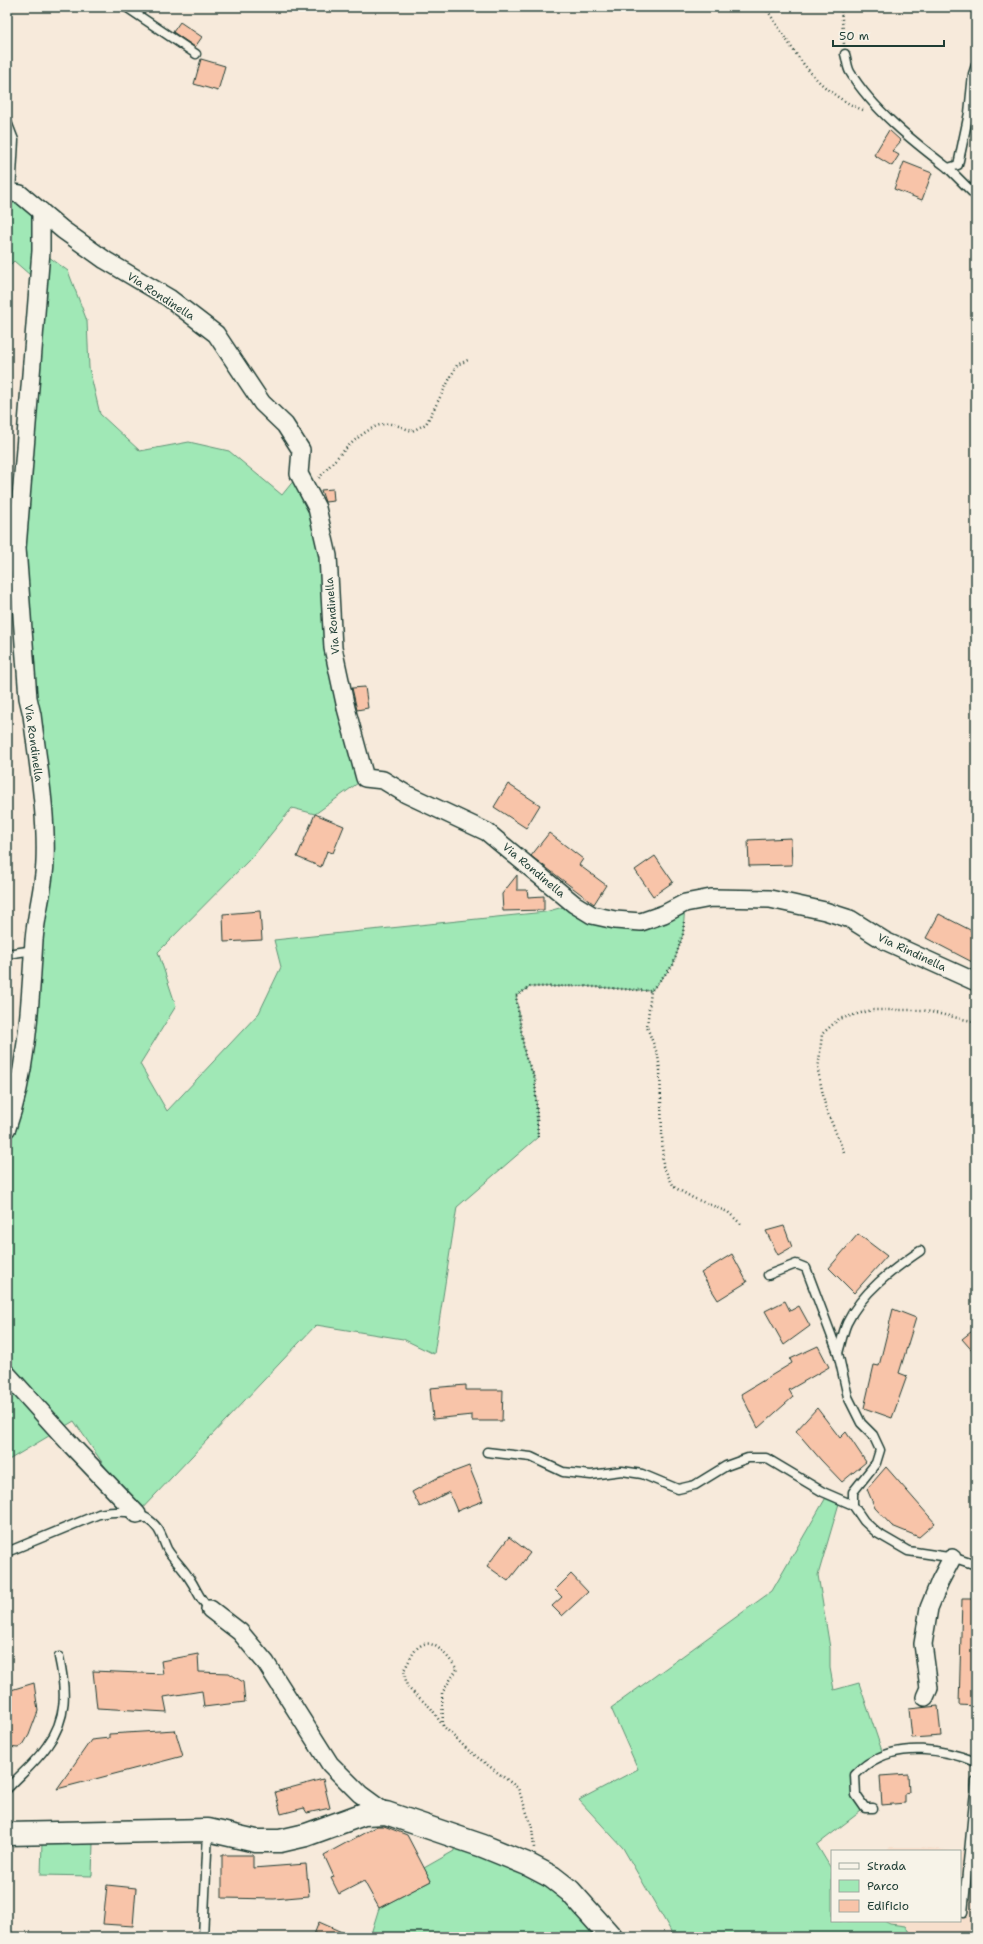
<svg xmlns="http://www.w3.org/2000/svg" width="983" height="1944" viewBox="0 0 983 1944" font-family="'Shantell Sans',sans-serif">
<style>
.built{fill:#f7dfcc}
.green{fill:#a0e8b6;stroke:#609275}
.building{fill:#f8c4a9;stroke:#1f3d34}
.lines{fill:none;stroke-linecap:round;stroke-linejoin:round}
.lane-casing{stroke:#1f3d34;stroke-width:11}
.street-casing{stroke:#1f3d34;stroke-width:20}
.secondary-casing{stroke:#1f3d34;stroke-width:25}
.path{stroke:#1f3d34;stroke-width:2.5;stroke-dasharray:1 3;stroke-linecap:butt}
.lane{stroke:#f7f3e8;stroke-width:8}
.street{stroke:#f7f3e8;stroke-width:17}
.secondary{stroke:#f7f3e8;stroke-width:22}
.labels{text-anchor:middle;stroke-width:3.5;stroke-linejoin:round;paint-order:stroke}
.street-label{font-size:11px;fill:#1f3d34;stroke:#f7f3e8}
</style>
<rect width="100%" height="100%" fill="#f7eadb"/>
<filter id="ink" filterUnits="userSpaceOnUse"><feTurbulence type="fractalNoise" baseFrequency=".025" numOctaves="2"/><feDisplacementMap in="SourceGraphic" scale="8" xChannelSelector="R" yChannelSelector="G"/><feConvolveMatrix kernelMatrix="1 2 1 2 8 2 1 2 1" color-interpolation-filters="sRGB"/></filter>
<g filter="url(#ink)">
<g class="built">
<path d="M 890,1847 L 920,1847 L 953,1851 L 887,1851 Z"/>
<path d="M 976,1850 L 976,1937 L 920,1937 L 911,1935 L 905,1926 L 890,1924 L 884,1921 L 960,1921 L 960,1852 Z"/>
</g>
<g class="green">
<path d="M 7,122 L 14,140 L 11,192 L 41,211 L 41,251 L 68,271 L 87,321 L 89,368 L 100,414 L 140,451 L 189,442 L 229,451 L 282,495 L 299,474 L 317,508 L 329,593 L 365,778 L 315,814 L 292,808 L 254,855 L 158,952 L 176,1006 L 140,1064 L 167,1111 L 259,1013 L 281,967 L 274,940 L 545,912 L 574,904 L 615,920 L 685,903 L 683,934 L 673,965 L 651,991 L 581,986 L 530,987 L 516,996 L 525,1056 L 535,1078 L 538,1137 L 457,1207 L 434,1354 L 403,1339 L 316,1325 L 137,1514 L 74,1421 L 7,1461 L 7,1128 L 45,864 L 17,548 L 38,282 L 14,261 L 7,268 Z"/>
<path d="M 828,1494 L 840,1500 L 818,1575 L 830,1648 L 830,1668 L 834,1690 L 859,1683 L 884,1757 L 855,1775 L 856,1795 L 865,1808 L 817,1845 L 832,1870 L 832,1921 L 884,1921 L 890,1924 L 905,1926 L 911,1935 L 920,1937 L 676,1937 L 672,1933 L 623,1848 L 579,1800 L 638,1769 L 611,1708 L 772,1591 Z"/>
<path d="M 42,1842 L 93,1843 L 92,1876 L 41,1875 Z"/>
<path d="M 444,1844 C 483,1858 527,1871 559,1897 C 573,1908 585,1923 597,1937 L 370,1937 L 379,1908 L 431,1881 L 424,1868 L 454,1851 L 454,1848 Z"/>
</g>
<g class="building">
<path d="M 180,22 L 202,37 L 195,47 L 173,32 Z"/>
<path d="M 201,59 L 225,66 L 218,91 L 194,84 Z"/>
<path d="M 889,130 L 901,141 L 892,151 L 899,155 L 892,166 L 874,155 Z"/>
<path d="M 904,162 L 932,173 L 922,200 L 894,189 Z"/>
<path d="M 333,489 L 334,501 L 325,502 L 321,490 Z"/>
<path d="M 365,687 L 368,708 L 357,710 L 352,688 Z"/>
<path d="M 508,784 L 540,805 L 526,828 L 494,807 Z"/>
<path d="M 315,814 L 344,826 L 333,853 L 327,851 L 321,867 L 297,857 Z"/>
<path d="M 549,833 L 583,859 L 579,865 L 606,885 L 594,904 L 531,856 Z"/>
<path d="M 791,838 L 792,865 L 749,866 L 748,840 Z"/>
<path d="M 655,856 L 673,882 L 653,896 L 635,870 Z"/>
<path d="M 517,875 L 517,890 L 527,890 L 528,897 L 544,896 L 544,910 L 503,911 L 502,894 Z"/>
<path d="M 260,911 L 262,940 L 224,942 L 223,914 Z"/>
<path d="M 939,914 L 976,933 L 976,964 L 926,938 Z"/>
<path d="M 784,1226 L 792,1247 L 778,1255 L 766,1231 Z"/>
<path d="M 858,1234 L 887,1256 L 854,1293 L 829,1268 Z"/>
<path d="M 732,1254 L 747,1282 L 718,1300 L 701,1273 Z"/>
<path d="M 785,1301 L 790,1311 L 799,1306 L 810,1326 L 784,1345 L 765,1311 Z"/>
<path d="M 893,1309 L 916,1318 L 899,1373 L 907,1376 L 892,1418 L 864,1408 L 874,1365 L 879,1366 Z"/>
<path d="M 976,1328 L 976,1355 L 962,1339 Z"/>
<path d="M 818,1346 L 829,1367 L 789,1390 L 793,1397 L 758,1428 L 741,1394 L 792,1363 L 790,1359 Z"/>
<path d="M 466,1385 L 466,1390 L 503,1390 L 502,1421 L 472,1421 L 472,1415 L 433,1419 L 430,1388 Z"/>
<path d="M 817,1408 L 840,1438 L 846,1432 L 866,1462 L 842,1482 L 821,1460 L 796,1431 Z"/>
<path d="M 469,1466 L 483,1501 L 457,1511 L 449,1492 L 420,1507 L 412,1492 L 437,1478 Z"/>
<path d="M 886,1467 L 935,1523 L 919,1537 L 892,1526 L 875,1508 L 867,1489 Z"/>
<path d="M 509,1537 L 530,1553 L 508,1581 L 487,1566 Z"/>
<path d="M 571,1574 L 588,1592 L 562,1616 L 552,1606 L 562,1597 L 555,1590 Z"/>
<path d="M 962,1599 L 976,1599 L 976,1706 L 959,1705 Z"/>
<path d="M 198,1654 L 199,1672 L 229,1673 L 243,1682 L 245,1702 L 204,1707 L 202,1691 L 164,1697 L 167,1712 L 97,1708 L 93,1671 L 163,1674 L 161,1661 Z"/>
<path d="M 34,1683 L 38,1711 L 29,1735 L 23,1745 L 18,1748 L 7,1747 L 7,1722 L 12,1706 L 8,1696 L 11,1690 Z"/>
<path d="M 938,1706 L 941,1736 L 912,1738 L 909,1709 Z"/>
<path d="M 175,1730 L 183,1756 L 57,1789 L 91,1740 L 109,1738 L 109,1734 Z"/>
<path d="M 908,1774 L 909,1793 L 905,1794 L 905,1803 L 882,1805 L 880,1776 Z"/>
<path d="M 323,1779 L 330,1808 L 307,1813 L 304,1808 L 281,1814 L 275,1792 Z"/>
<path d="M 377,1826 L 384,1826 L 407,1835 L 431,1881 L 379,1908 L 364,1881 L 339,1894 L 331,1878 L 334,1877 L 324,1855 Z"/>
<path d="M 222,1855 L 253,1855 L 253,1868 L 306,1864 L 309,1896 L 274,1899 L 222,1898 Z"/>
<path d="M 107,1885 L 136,1888 L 133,1926 L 103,1924 Z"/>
<path d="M 319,1922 L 353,1937 L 313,1937 Z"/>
</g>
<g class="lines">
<defs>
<g id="lane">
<path d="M 126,7 L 196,54"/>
<path d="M 845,54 C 847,60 847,67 850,72 C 872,109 914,142 948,168 L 958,165 L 969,113 L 973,74 L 976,65"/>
<path d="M 7,122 L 14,140 L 11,193"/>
<path d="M 948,168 L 976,196"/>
<path d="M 7,954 L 34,950"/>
<path d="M 768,1275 L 796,1264 L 806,1268 L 838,1353 L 848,1397 L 861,1423 L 873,1435 L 880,1450 L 876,1463 L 853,1492 L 853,1505 L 864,1521 L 877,1533 L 908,1551 L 955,1558 L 976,1565"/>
<path d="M 838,1353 C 841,1343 843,1332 847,1323 C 862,1292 892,1270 920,1251"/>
<path d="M 487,1452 L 531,1457 L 563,1472 L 591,1475 L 622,1471 L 642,1474 L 678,1489 L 695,1485 L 726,1466 L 748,1458 L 766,1458 L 823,1492 L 853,1505"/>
<path d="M 7,1552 L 99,1514 C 120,1510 143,1509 158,1529 C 162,1535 164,1543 167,1549 C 173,1559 183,1568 189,1578 C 198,1591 198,1598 210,1609"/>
<path d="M 7,1789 C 20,1775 36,1762 47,1746 C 68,1718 66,1689 59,1657"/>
<path d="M 873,1808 L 865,1808 L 856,1795 L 855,1775 C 859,1771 864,1766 869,1763 C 900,1742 944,1749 976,1762"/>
<path d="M 963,1913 L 976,1781"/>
<path d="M 203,1937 L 208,1831"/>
</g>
<g id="street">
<path d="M 7,192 L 20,194 L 63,230 L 105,260 L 169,298 L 216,334 L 262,403 L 285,425 L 301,450 L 299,474 L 317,508 L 328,556 L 333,648 L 346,708 L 365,778 L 383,780 L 406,794 L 487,832 L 574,904 L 592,915 L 615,920 L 641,922 L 664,914 L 685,903 L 711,898 L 770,899 L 825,911 L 850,919 L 885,941 L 976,982"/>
<path d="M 7,1128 C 28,1068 30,1003 34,940 C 36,914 44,888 45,862 C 47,813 38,764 32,715 L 28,698 L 17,548 L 41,251 L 41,211"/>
<path d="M 7,1374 L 72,1446 L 137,1514"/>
<path d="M 210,1609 L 240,1632 L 266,1663 L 330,1764 L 360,1794 L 386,1813"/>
<path d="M 925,1697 L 929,1688 L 923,1644 L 929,1608 L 940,1581 L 952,1558"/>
</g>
<path id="secondary" d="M 7,1834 L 208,1830 L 256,1841 L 280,1841 L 306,1835 L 364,1814 L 386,1813 L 483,1846 L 527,1864 L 552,1877 L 570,1891 L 611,1937"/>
</defs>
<use href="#lane" class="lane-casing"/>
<use href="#street" class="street-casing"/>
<use href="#secondary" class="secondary-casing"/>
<g class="path">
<path d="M 765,7 C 794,49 812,90 863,110"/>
<path d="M 841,7 L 844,44"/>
<path d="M 319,478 C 333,462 367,420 391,424 C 398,425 406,429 412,431 L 426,424 L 457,365 L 470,359"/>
<path d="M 684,922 L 683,934 L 673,965 L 651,991 L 647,1027 L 658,1056 L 660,1070 L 663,1166 L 674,1187 L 693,1198 L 728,1212 L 742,1225"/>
<path d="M 538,1137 L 535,1078 L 525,1056 L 516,996 L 530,987 L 581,986 L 651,991"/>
<path d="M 844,1152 L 826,1109 L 818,1071 L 822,1034 L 839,1019 L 872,1010 L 922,1010 L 976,1022"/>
<path d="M 443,1726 L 442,1693 L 457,1669 C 450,1660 434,1636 420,1646 C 413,1650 408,1664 404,1670 L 407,1687 L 431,1708 L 443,1726 L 468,1750 L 518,1788 L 532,1827 L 534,1848"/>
</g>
<use href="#lane" class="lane"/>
<use href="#street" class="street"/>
<use href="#secondary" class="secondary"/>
</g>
</g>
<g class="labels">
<g class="street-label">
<text transform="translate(161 296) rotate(33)" y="4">Via Rondinella</text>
<text transform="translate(332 616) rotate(-95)" y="4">Via Rondinella</text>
<text transform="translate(34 743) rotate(82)" y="4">Via Rondinella</text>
<text transform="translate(534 870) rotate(40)" y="4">Via Rondinella</text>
<text transform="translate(912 952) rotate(25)" y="4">Via Rindinella</text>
</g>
</g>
<rect width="983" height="1944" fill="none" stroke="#f7f3e8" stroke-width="24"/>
<rect x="12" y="12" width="959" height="1920" fill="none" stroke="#1f3d34" stroke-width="1.5" filter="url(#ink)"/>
<rect x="831" y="1850" width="130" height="72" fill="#f7f3e8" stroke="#a1aaa0"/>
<rect x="839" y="1863" width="20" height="6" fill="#f7f3e8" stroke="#a1aaa0"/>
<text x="867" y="1870" font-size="12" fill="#1f3d34">Strada</text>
<rect x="839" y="1880" width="20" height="12" fill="#a0e8b6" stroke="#a1aaa0"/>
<text x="867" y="1890" font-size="12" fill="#1f3d34">Parco</text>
<rect x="839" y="1900" width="20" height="12" fill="#f8c4a9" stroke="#a1aaa0"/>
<text x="867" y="1910" font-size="12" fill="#1f3d34">Edificio</text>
<path d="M833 40v6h111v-6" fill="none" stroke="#1f3d34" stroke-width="2"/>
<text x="839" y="40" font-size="12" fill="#1f3d34" stroke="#f7f3e8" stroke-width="3" paint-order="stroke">50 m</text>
</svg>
